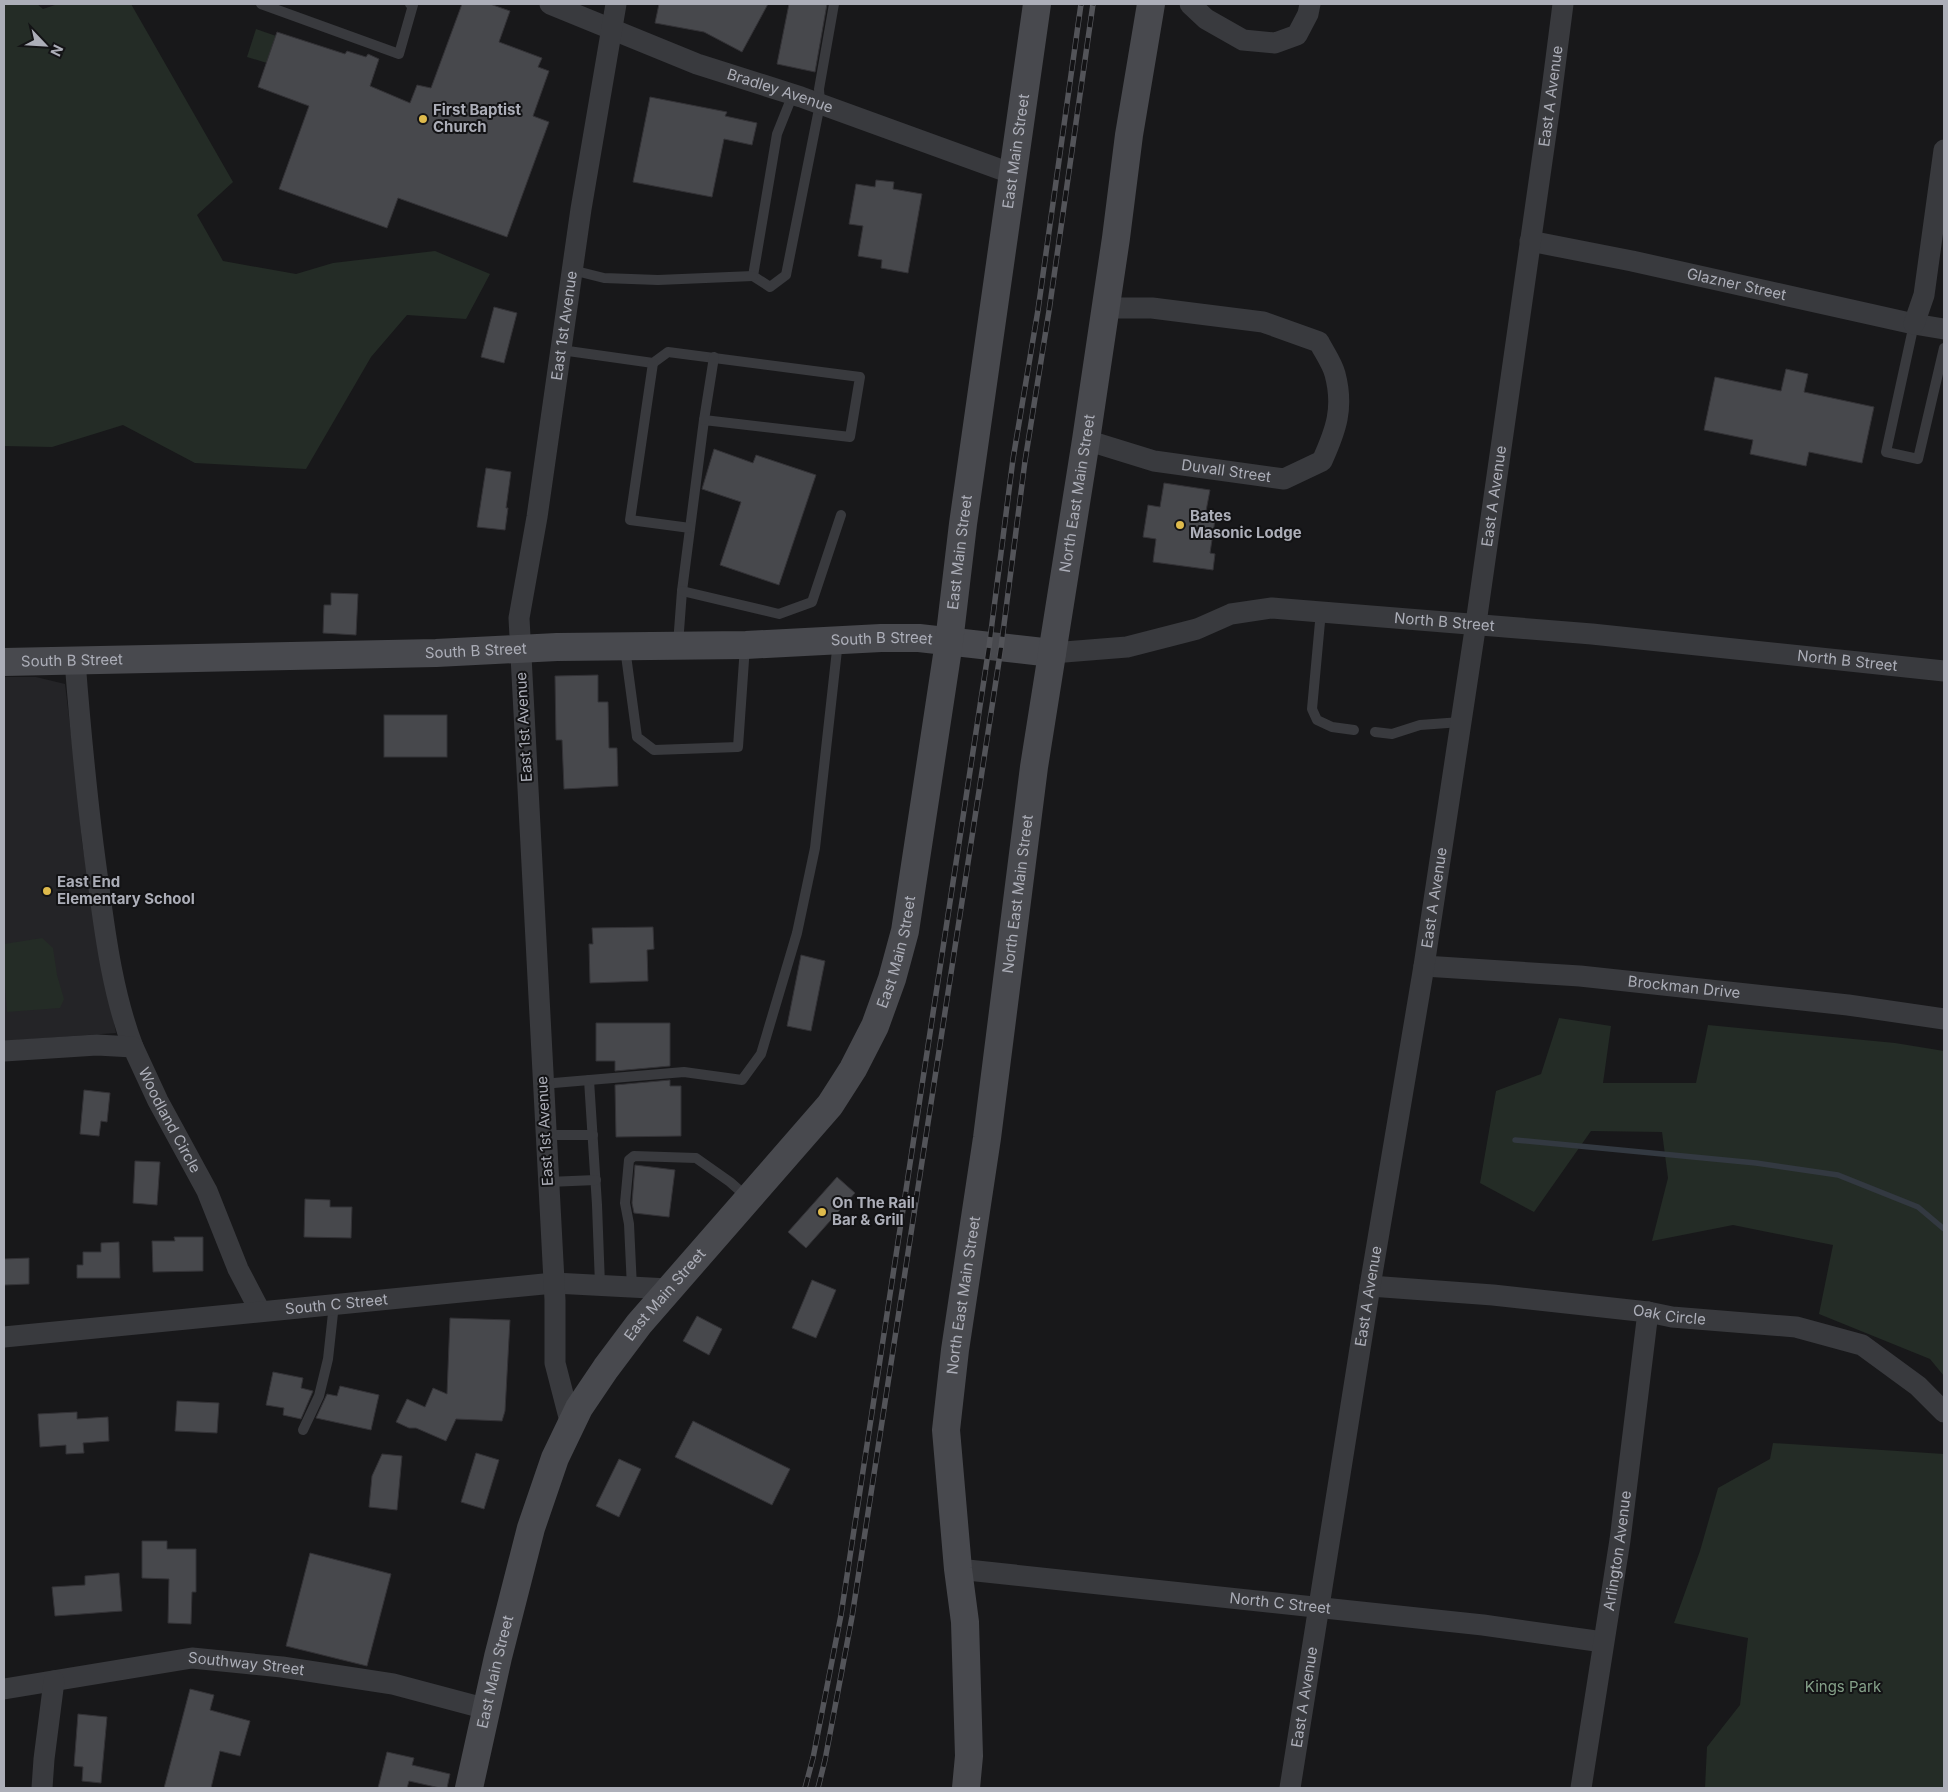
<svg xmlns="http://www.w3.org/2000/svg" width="1948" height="1792" viewBox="0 0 1948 1792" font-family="Inter,sans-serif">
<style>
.built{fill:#242427}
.green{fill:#242c26}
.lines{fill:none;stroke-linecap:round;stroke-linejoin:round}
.stream{stroke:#333941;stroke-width:5.5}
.building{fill:#47484c;stroke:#333236}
.lane{stroke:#393a3e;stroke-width:10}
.street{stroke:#393a3e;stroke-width:21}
.secondary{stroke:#48494e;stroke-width:28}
.rail-casing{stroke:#535459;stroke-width:5.5}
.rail{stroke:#131315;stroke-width:4;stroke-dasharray:11;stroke-linecap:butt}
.poi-dot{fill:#deba4c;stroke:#131315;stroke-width:2}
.labels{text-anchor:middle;stroke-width:4;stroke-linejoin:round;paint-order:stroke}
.street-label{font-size:15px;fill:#acaeb8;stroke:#131315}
.poi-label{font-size:15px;font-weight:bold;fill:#acaeb8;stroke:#131315;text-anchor:start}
.park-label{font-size:15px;fill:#85a189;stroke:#131315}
</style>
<rect width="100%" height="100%" fill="#18181a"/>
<path class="built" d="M 4,677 L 36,677 L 65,684 L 77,784 L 82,843 L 116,1033 L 4,1041 Z"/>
<g class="green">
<path d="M 4,4 L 37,4 L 43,9 L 58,4 L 131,4 L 233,182 L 197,215 L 223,261 L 296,274 L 333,263 L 435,251 L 490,274 L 466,319 L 407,315 L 371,357 L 306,469 L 195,463 L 123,425 L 52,447 L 4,446 Z"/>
<path d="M 256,29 L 276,36 L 267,63 L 247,57 Z"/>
<path d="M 42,938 L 53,948 L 57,975 L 64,999 L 60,1008 L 7,1012 L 4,973 L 4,944 Z"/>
<path d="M 1559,1018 L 1611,1026 L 1603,1083 L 1696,1083 L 1708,1025 L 1895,1043 L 1944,1051 L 1944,1376 L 1930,1359 L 1819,1314 L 1833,1245 L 1733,1225 L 1652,1241 L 1668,1178 L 1662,1132 L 1591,1131 L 1534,1212 L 1480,1183 L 1496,1091 L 1541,1074 Z"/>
<path d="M 1773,1443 L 1944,1454 L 1944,1788 L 1705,1788 L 1707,1747 L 1740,1705 L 1748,1638 L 1674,1623 L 1700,1551 L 1718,1488 L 1770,1459 Z"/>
</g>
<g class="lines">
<path class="stream" d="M 1515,1140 L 1756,1163 L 1838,1175 L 1918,1207 L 1944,1229"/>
</g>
<g class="building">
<path d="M 462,4 L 490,4 L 510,11 L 499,42 L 542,58 L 538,67 L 549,71 L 533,116 L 549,122 L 507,237 L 398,198 L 387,228 L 279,189 L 309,106 L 258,87 L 277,32 L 345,54 L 347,51 L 366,57 L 368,54 L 379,59 L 370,86 L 410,103 L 417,85 L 431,88 Z"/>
<path d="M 659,4 L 768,4 L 742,52 L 704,32 L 655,23 Z"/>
<path d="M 789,4 L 827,4 L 815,72 L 777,64 Z"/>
<path d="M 650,97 L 727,112 L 725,116 L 757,123 L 752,145 L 724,139 L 712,197 L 633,182 Z"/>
<path d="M 876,180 L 894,182 L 893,189 L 922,194 L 908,273 L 881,268 L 882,260 L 858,256 L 863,226 L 849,224 L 856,184 L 875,187 Z"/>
<path d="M 494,307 L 517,313 L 504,363 L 481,357 Z"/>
<path d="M 1786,369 L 1808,374 L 1804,392 L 1874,407 L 1862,463 L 1809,452 L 1806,466 L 1750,454 L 1753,440 L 1704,430 L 1715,377 L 1781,391 Z"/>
<path d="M 714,449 L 753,463 L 756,455 L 816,475 L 779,585 L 720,565 L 741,502 L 702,489 Z"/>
<path d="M 486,468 L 511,472 L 506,508 L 508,508 L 505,530 L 477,527 Z"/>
<path d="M 1164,483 L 1210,490 L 1206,511 L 1216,513 L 1210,553 L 1215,554 L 1213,570 L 1153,562 L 1156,539 L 1143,537 L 1148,505 L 1160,507 Z"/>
<path d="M 331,593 L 358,594 L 356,635 L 323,633 L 324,605 L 331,605 Z"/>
<path d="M 598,675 L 598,702 L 608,702 L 609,748 L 617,748 L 618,786 L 564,789 L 562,740 L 556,740 L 555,676 Z"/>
<rect x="384" y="715" width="63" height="42"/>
<path d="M 653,927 L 654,949 L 647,950 L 648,981 L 590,983 L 589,944 L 593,944 L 592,928 Z"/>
<path d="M 801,955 L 825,961 L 811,1031 L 787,1026 Z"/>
<path d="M 596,1023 L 670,1023 L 670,1066 L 615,1071 L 615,1061 L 596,1061 Z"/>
<path d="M 670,1080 L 670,1086 L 681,1086 L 681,1136 L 616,1137 L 615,1085 Z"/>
<path d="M 84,1090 L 110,1093 L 107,1122 L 101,1121 L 99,1136 L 80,1134 Z"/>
<path d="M 135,1161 L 160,1162 L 157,1205 L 133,1203 Z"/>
<path d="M 635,1165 L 675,1170 L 669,1217 L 634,1213 L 632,1203 Z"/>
<path d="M 837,1177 L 855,1193 L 806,1248 L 788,1232 Z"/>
<path d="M 305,1199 L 330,1200 L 330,1207 L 352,1207 L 351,1238 L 304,1237 Z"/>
<path d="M 174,1237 L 203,1237 L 203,1271 L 153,1272 L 152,1241 L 175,1241 Z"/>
<path d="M 119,1242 L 120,1278 L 77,1278 L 77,1265 L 83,1265 L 83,1252 L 101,1252 L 101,1243 Z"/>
<path d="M 29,1258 L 29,1284 L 4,1285 L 4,1259 Z"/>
<path d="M 812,1280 L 836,1290 L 816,1338 L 792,1328 Z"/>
<path d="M 697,1316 L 722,1329 L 709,1355 L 683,1341 Z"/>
<path d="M 450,1318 L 510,1320 L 505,1411 L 502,1421 L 456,1419 L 446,1441 L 416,1428 L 409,1428 L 396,1422 L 407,1399 L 425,1407 L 433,1388 L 447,1394 Z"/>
<path d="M 273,1372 L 303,1378 L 301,1388 L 313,1391 L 301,1419 L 283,1415 L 284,1408 L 266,1405 Z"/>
<path d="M 340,1386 L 379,1395 L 371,1430 L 316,1418 L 327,1394 L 337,1396 Z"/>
<path d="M 177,1401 L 219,1403 L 217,1433 L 175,1431 Z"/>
<path d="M 77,1412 L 77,1419 L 108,1417 L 109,1441 L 83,1443 L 84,1453 L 66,1454 L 66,1445 L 40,1447 L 38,1414 Z"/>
<path d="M 693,1421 L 790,1469 L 772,1505 L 675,1457 Z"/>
<path d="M 476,1453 L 499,1460 L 484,1509 L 461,1502 Z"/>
<path d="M 382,1454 L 402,1456 L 397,1510 L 369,1507 L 372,1476 Z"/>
<path d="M 619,1459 L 641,1469 L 619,1517 L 596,1506 Z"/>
<path d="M 142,1541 L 167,1541 L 167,1549 L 196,1549 L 196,1592 L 192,1592 L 191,1624 L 168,1623 L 169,1579 L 142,1578 Z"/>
<path d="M 310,1553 L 391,1574 L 367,1666 L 286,1646 Z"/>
<path d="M 119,1573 L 122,1611 L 55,1616 L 52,1587 L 85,1585 L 85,1576 Z"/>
<path d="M 190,1689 L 214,1695 L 210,1710 L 250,1721 L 240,1756 L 220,1751 L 211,1788 L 164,1788 Z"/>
<path d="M 78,1714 L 107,1717 L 101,1783 L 82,1781 L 83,1767 L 74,1766 Z"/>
<path d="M 387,1752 L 414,1758 L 412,1765 L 450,1774 L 447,1788 L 440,1788 L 409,1781 L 407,1788 L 378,1788 Z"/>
</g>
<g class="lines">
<g class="lane">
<path d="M 261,4 L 399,54 L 413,5 L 410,4"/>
<path d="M 793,94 L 777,134 L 753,276 L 770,287 L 786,275 L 820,104 L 819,89 L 834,4"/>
<path d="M 572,270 L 604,278 L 658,280 L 753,276"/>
<path d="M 1914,324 L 1886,452 L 1918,459 L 1944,348"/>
<path d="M 561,350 L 653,363 L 668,352 L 860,377 L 850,437 L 704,420 L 682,591 L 678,644"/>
<path d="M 653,363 L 630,520 L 690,528"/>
<path d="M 704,420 L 714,357"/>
<path d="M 682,591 L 779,614 L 812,602 L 841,515"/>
<path d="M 1321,611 L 1312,709 L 1317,720 L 1332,727 L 1354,730"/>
<path d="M 625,648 L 637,737 L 654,750 L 738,747 L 745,646"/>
<path d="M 1375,732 L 1392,734 L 1420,725 L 1461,722"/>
<path d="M 589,1080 L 597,1205 L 600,1285"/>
<path d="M 542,1084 L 684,1072 L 742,1080 L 761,1054 L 797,933 L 815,848 L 838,641"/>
<path d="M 545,1135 L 593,1135"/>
<path d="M 548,1182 L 596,1180"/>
<path d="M 632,1288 L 629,1224 L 625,1203 L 629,1160 L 634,1156 L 696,1158 L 730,1182 L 747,1197"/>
<path d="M 303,1430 L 319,1396 L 328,1359 L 334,1304"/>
</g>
<g class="street">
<path id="s1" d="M 550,4 L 697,64 L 801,97 L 1013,174"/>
<path d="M 1190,4 L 1206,19 L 1243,40 L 1275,43 L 1297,35 L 1308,14 L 1310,4"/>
<path id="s2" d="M 1530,241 L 1632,261 L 1914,324 L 1944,329"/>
<path d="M 1914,324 L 1924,295 L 1944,150"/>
<path id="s3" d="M 1086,440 L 1154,461 L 1284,479 L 1322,461 C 1336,430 1344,408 1335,374 C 1332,363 1324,352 1319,342 L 1263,322 L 1152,308 L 1105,308"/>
<path id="s4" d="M 1052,653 L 1127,647 L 1197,629 L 1231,614 L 1272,608 L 1592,634 L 1944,671"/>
<path d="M 75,661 C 81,737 88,813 99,888 C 106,942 114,997 133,1047"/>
<path id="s5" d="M 1424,966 L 1580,976 L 1848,1005 L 1944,1019"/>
<path id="s6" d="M 4,1051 L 97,1045 L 133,1047 L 158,1101 L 207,1191 L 238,1269 L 260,1311"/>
<path id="s7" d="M 1370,1286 L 1493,1295 L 1648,1312 L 1672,1317 L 1796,1327 L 1862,1345 L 1918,1386 L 1944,1412"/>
<path id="s8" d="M 4,1337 L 554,1283 L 669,1289"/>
<path id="s9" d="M 571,1425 L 555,1363 L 555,1300 L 519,618 L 537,517 L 581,209 L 616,4"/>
<path id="s10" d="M 958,1569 L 1483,1625 L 1603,1642"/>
<path id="s11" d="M 4,1689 L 192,1658 L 282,1667 L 393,1684 L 487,1709"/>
<path d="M 42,1788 L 44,1759 L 54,1681"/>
<path id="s12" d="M 1290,1788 L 1370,1286 L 1424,966 L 1476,623 L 1550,105 L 1563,4"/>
<path id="s13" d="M 1581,1788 L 1620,1540 L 1648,1312"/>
</g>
<g class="secondary">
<path id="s14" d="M 4,662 L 436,653 L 557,647 L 746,645 L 881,638 L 919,638 L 1052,653"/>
<path id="s15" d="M 469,1788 L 498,1657 L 531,1528 L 555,1458 L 579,1408 L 606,1368 L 639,1324 L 830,1105 L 853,1069 L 875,1026 L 892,979 L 905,931 L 949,642 L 963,524 L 1037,4"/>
<path id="s16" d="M 966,1788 L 969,1756 L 965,1622 L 958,1569 L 946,1430 L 955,1350 L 987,1138 L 1034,767 L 1086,440 L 1116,238 L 1129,135 L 1151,4"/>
</g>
<defs>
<g id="rail">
<path d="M 805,1788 L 813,1758 L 841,1615 L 989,647 L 1013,459 L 1038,310 L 1081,4"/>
<path d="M 818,1788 L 825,1760 L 852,1617 L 1001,648 L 1025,461 L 1049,311 L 1093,4"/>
</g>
</defs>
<use href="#rail" class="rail-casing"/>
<use href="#rail" class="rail"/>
</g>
<g class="poi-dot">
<circle cx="423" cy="119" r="5"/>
<circle cx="1180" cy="525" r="5"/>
<circle cx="47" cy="891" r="5"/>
<circle cx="822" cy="1212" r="5"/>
</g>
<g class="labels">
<g class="street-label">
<text dy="5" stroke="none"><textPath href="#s1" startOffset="246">Bradley Avenue</textPath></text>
<text dy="5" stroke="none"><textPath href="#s12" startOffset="1712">East A Avenue</textPath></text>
<text dy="5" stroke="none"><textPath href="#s15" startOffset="1769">East Main Street</textPath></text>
<text dy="5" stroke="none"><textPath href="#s2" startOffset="211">Glazner Street</textPath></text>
<text dy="5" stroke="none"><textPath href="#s9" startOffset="1106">East 1st Avenue</textPath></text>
<text dy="5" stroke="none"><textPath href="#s3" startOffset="144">Duvall Street</textPath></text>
<text dy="5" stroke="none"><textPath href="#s16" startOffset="1305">North East Main Street</textPath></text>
<text dy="5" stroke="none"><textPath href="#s12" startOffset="1308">East A Avenue</textPath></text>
<text dy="5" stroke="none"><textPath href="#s15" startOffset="1364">East Main Street</textPath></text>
<text dy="5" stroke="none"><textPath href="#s4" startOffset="399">North B Street</textPath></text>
<text dy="5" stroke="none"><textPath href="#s14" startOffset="878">South B Street</textPath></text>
<text dy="5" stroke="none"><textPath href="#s14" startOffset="472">South B Street</textPath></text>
<text dy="5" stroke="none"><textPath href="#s14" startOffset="68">South B Street</textPath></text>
<text dy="5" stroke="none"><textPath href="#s4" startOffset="804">North B Street</textPath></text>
<text transform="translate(524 727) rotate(-93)" y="5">East 1st Avenue</text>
<text dy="5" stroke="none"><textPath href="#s16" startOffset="900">North East Main Street</textPath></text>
<text dy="5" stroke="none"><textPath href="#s12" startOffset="902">East A Avenue</textPath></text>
<text dy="5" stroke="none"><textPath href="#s15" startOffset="959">East Main Street</textPath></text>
<text dy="5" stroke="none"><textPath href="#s5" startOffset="261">Brockman Drive</textPath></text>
<text dy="5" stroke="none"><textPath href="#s6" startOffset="211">Woodland Circle</textPath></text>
<text transform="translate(545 1131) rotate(-93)" y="5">East 1st Avenue</text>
<text dy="5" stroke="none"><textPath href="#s15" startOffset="539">East Main Street</textPath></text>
<text dy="5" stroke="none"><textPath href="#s16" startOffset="495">North East Main Street</textPath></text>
<text dy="5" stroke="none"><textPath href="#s12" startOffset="498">East A Avenue</textPath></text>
<text dy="5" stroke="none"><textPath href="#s8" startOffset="334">South C Street</textPath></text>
<text dy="5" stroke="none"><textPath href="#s7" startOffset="301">Oak Circle</textPath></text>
<text dy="5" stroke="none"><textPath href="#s13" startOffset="240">Arlington Avenue</textPath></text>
<text dy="5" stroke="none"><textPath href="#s10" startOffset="324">North C Street</textPath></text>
<text dy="5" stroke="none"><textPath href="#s11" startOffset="245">Southway Street</textPath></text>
<text dy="5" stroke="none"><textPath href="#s15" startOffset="119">East Main Street</textPath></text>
<text dy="5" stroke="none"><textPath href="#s12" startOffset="92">East A Avenue</textPath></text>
</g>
<g class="poi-label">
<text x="433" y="115">First Baptist<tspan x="433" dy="17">Church</tspan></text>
<text x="1190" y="521">Bates<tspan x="1190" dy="17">Masonic Lodge</tspan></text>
<text x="57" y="887">East End<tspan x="57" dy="17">Elementary School</tspan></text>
<text x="832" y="1208">On The Rail<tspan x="832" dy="17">Bar &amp; Grill</tspan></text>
</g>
<g class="park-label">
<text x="1843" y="1692">Kings Park</text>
</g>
</g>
<rect width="1948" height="1792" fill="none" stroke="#acaeb8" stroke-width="10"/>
<g transform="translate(45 45) rotate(115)" stroke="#131315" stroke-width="4" paint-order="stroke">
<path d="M0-4L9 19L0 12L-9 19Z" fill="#acaeb8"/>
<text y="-8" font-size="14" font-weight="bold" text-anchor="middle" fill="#acaeb8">N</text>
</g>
</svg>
